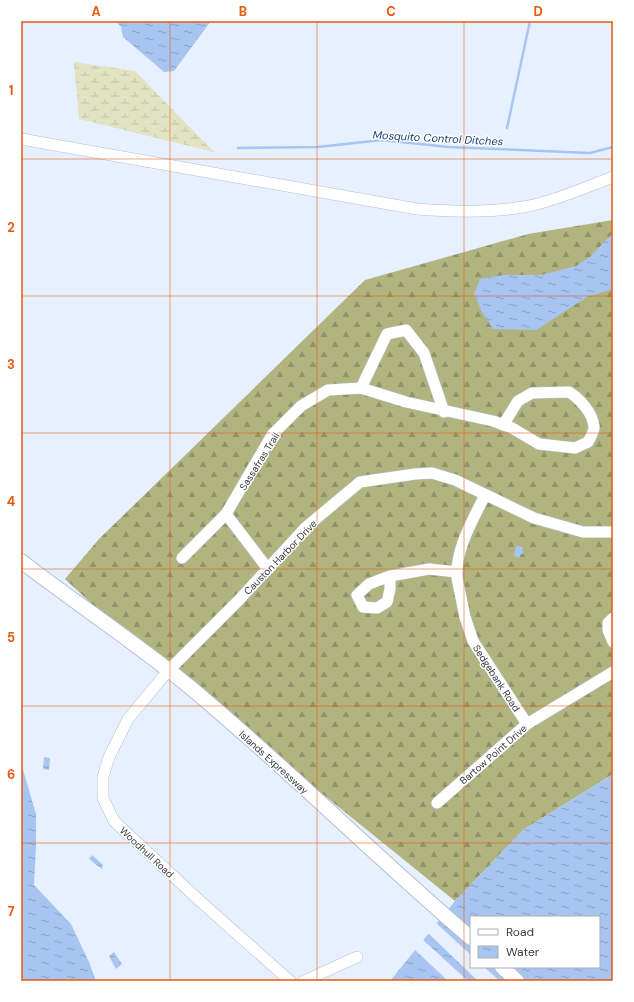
<svg xmlns="http://www.w3.org/2000/svg" width="634" height="1002" viewBox="0 0 634 1002" font-family="'DM Sans',sans-serif">
<style>
.forest{fill:url(#forest-firs)}
.wetland{fill:url(#wetland-marsh)}
.water{fill:url(#water-ripples);fill-rule:evenodd}
.pier{fill:#e7f0fe}
.lines{fill:none;stroke-linecap:round;stroke-linejoin:round}
.stream{stroke:#a7c5f0;stroke-width:2.5}
.minor-casing{stroke:#b4bfd0;stroke-width:12}
.major-casing{stroke:#b4bfd0;stroke-width:16}
.minor{stroke:#fff;stroke-width:11}
.major{stroke:#fff;stroke-width:14}
.grid{fill:none;stroke:#e8590c;stroke-width:1;stroke-opacity:0.55}
.labels{text-anchor:middle;stroke-width:3;stroke-linejoin:round;paint-order:stroke}
.street-label{font-size:10px;fill:#353940;stroke:#fff}
.water-label{font-size:11px;font-style:italic;fill:#1c4175;stroke:#fff}
.neatline{fill:none;stroke:#e8590c;stroke-width:1.5}
.grid-label{font-size:13px;text-anchor:middle;font-weight:bold;fill:#e8590c}
</style>
<defs>
<pattern id="forest-firs" width="22" height="20" patternUnits="userSpaceOnUse"><rect width="22" height="20" fill="#b2b480"/><path d="M5 1l3.5 6h-7zM16 11l3.5 6h-7z" fill="#92936a"/></pattern>
<pattern id="wetland-marsh" width="20" height="14" patternUnits="userSpaceOnUse"><rect width="20" height="14" fill="#e2e3c3"/><path d="M1 5h8M5 5V1M11 12h8M15 12V8" fill="none" stroke="#c2c4a9"/></pattern>
<pattern id="water-ripples" width="26" height="14" patternUnits="userSpaceOnUse"><rect width="26" height="14" fill="#a7c5f0"/><path d="M2 4q2-2 4 0t4 0M15 11q2-2 4 0t4 0" fill="none" stroke="#89a1c4"/></pattern>
</defs>
<rect width="100%" height="100%" fill="#e7f0fe"/>
<path class="forest" d="M 613,220 L 613,774 L 523,830 L 455,901 L 122,632 L 65,579 L 99,539 L 365,280 L 528,234 Z"/>
<path class="wetland" d="M 74,62 L 135,71 L 214,152 L 79,119 Z"/>
<g class="water">
<path d="M 116,21 L 211,21 L 174,71 L 164,72 L 123,37 L 121,27 Z"/>
<path d="M 613,233 L 613,289 L 587,297 L 536,330 L 493,329 L 482,312 L 474,294 L 480,279 L 503,275 L 541,275 L 576,266 L 591,256 Z"/>
<path d="M 516,546 L 523,547 L 523,554 L 521,554 L 519,558 L 514,556 Z"/>
<path d="M 44,757 L 50,758 L 49,770 L 43,769 Z"/>
<path d="M 21,763 L 36,814 L 36,845 L 34,885 L 71,924 L 89,962 L 96,981 L 21,981 Z"/>
<path d="M 613,774 L 613,981 L 390,981 L 455,901 L 523,830 ZM 471,917 L 599,917 L 599,967 L 471,967 Z"/>
<path d="M 92,855 L 103,865 L 102,869 L 89,859 Z"/>
<path d="M 114,952 L 122,964 L 116,969 L 109,956 Z"/>
</g>
<g class="pier">
<path d="M 435,922 L 471,955 L 471,967 L 484,967 L 500,981 L 478,981 L 427,932 Z"/>
<path d="M 421,938 L 468,981 L 448,981 L 413,948 Z"/>
</g>
<g class="lines">
<g class="stream">
<path d="M 507,128 L 530,21"/>
<path d="M 238,148 L 318,147 L 382,140 L 448,147 L 590,153 L 613,147"/>
</g>
<defs>
<g id="minor">
<path d="M 21,139 L 417,209 C 454,212 492,213 529,206 C 558,200 586,187 613,177"/>
<path d="M 361,388 L 387,334 L 406,330 L 424,353 L 444,412"/>
<path d="M 485,495 C 473,520 455,549 457,578 L 465,617 L 473,641 L 527,724"/>
<path d="M 226,514 L 268,569"/>
<path d="M 182,558 L 226,514 L 272,435 L 301,406 L 328,390 L 361,388 L 406,402 L 493,421 L 512,428 L 539,444 L 575,448 L 588,442 C 590,438 594,432 594,427 C 593,413 580,399 569,392 L 532,393 L 518,401 L 503,425"/>
<path d="M 390,576 L 390,589 L 387,602 L 377,608 L 363,607 L 357,595 L 369,584 L 390,576 L 429,569 L 457,572"/>
<path d="M 613,618 L 608,623 L 608,630 L 613,642"/>
<path d="M 437,803 L 527,724 L 613,672"/>
<path d="M 290,981 L 200,901 L 114,821 L 103,798 L 103,777 L 109,757 L 128,719 L 168,671 L 238,601 L 305,528 L 360,482 L 415,474 L 432,473 L 455,480 L 534,518 L 583,532 L 613,532"/>
<path d="M 304,981 L 357,957"/>
</g>
<g id="major">
<path d="M 21,561 C 77,604 136,643 191,688 C 287,768 376,857 471,938"/>
<path d="M 502,967 L 517,981"/>
</g>
</defs>
<use href="#minor" class="minor-casing"/>
<use href="#major" class="major-casing"/>
<use href="#minor" class="minor"/>
<use href="#major" class="major"/>
</g>
<path class="grid" d="M 170,21 L 170,981M 317,21 L 317,981M 464,21 L 464,981M 21,159 L 613,159M 21,296 L 613,296M 21,433 L 613,433M 21,569 L 613,569M 21,706 L 613,706M 21,843 L 613,843"/>
<g class="labels">
<g class="street-label">
<text transform="translate(259 461) rotate(-58)" y="4">Sassafras Trail</text>
<text transform="translate(280 557) rotate(-46)" y="4">Causton Harbor Drive</text>
<text transform="translate(497 678) rotate(57)" y="4">Sedgebank Road</text>
<text transform="translate(493 754) rotate(-41)" y="4">Bartow Point Drive</text>
<text transform="translate(274 762) rotate(42)" y="4">Islands Expressway</text>
<text transform="translate(147 852) rotate(43)" y="4">Woodhull Road</text>
</g>
<g class="water-label">
<text transform="translate(438 138) rotate(3)" y="4">Mosquito Control Ditches</text>
</g>
</g>
<rect width="634" height="1002" fill="none" stroke="#ffffff" stroke-width="44"/>
<rect x="470" y="916" width="130" height="52" fill="#ffffff" stroke="#aeb0b3"/>
<rect x="478" y="929" width="20" height="6" fill="#ffffff" stroke="#aeb0b3"/>
<text x="506" y="936" font-size="12" fill="#353940">Road</text>
<rect x="478" y="946" width="20" height="12" fill="url(#water-ripples)" stroke="#aeb0b3"/>
<text x="506" y="956" font-size="12" fill="#353940">Water</text>
<rect x="22" y="22" width="590" height="958" class="neatline"/>
<g class="grid-label">
<text x="96" y="16">A</text>
<text x="243" y="16">B</text>
<text x="391" y="16">C</text>
<text x="538" y="16">D</text>
<text x="11" y="95">1</text>
<text x="11" y="232">2</text>
<text x="11" y="369">3</text>
<text x="11" y="506">4</text>
<text x="11" y="642">5</text>
<text x="11" y="779">6</text>
<text x="11" y="916">7</text>
</g>
</svg>
